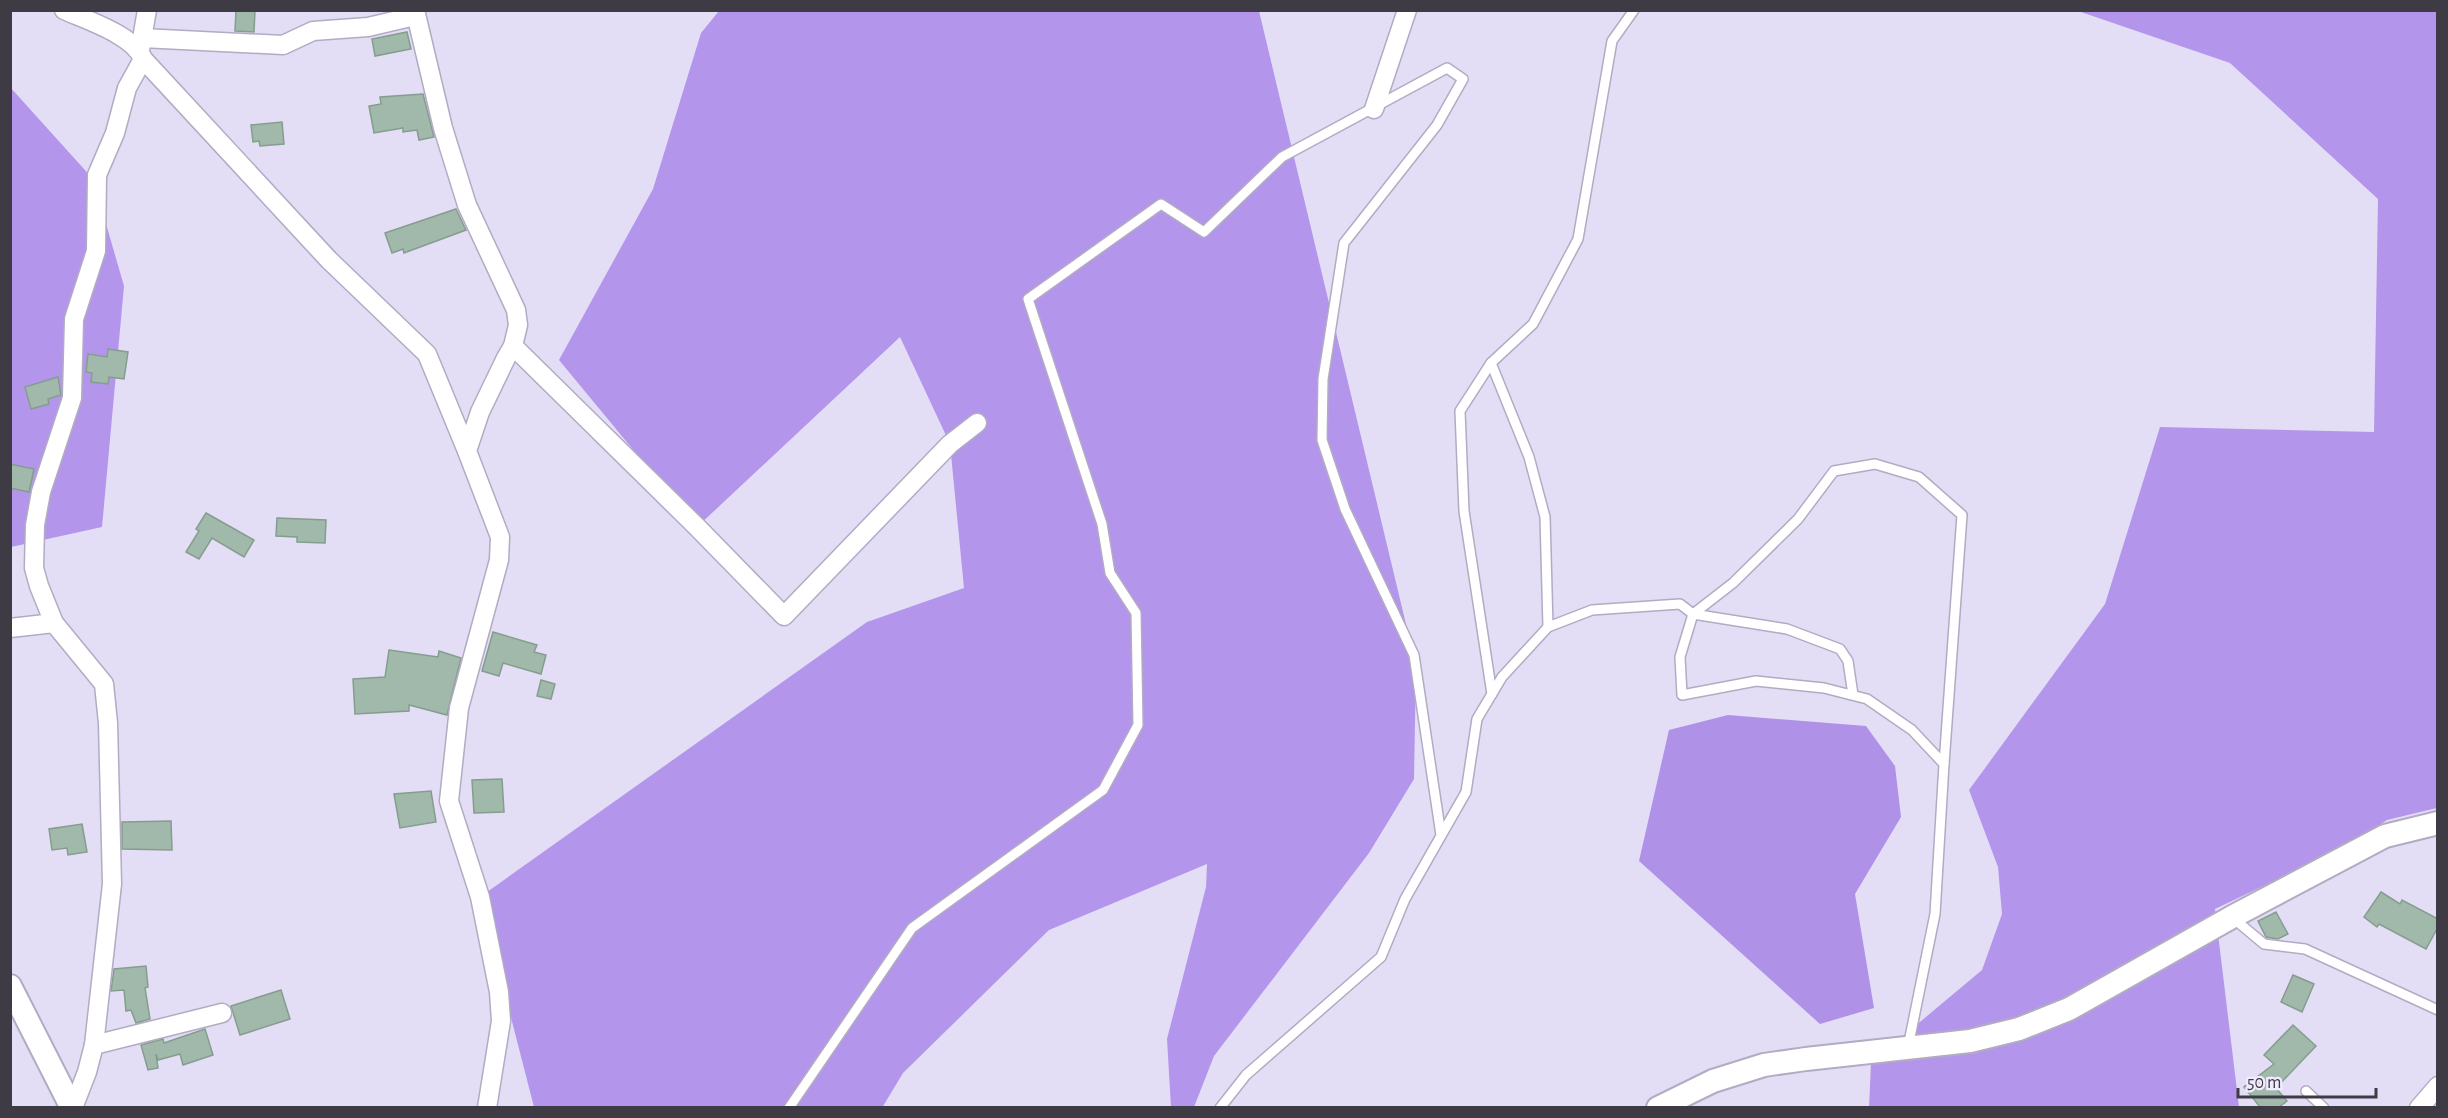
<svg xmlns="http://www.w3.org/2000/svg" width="2448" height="1118" viewBox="0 0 2448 1118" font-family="'Alegreya Sans',sans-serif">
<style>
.forest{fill:#b396eb}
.water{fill:#af92e7}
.building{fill:#a0b9aa;stroke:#859d8f;stroke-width:1.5}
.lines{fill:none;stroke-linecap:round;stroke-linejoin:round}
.service-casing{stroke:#b2abc2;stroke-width:12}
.minor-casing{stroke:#b2abc2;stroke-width:21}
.tertiary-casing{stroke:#b2abc2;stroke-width:26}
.service{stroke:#fff;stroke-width:9}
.minor{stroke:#fff;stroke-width:18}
.tertiary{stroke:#fff;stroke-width:22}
</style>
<rect width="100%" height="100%" fill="#e4ddf6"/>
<g class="forest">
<path d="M 719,11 L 1259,11 L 1416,666 L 1414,779 L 1369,853 L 1214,1056 L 1194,1107 L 1171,1107 L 1167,1039 L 1206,887 L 1207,864 L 1049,930 L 903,1073 L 882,1108 L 534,1107 L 480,897 L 867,622 L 964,588 L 950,444 L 900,337 L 697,527 L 559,360 L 653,189 L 701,33 Z"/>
<path d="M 2078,11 L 2437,11 L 2437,808 L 2387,820 L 2341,849 L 2215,909 L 2239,1107 L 1869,1108 L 1871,1063 L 1982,970 L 2002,914 L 1998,867 L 1969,790 L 2105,604 L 2160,427 L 2374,432 L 2378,199 L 2230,63 Z"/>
<path d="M 10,87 L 93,179 L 124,286 L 102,527 L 11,547 Z"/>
</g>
<path class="water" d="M 1728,715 L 1866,726 L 1895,766 L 1901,817 L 1855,894 L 1874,1008 L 1820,1024 L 1639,861 L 1669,730 Z"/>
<g class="building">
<path d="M 236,10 L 255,10 L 254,32 L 235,31 Z"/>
<path d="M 407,32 L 411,49 L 375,56 L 372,39 Z"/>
<path d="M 423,94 L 434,137 L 419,140 L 417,130 L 403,132 L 403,128 L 374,133 L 369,106 L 381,104 L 380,97 Z"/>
<path d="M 282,122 L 284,144 L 260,146 L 259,141 L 253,142 L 251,125 Z"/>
<path d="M 456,209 L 466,230 L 404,253 L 403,249 L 392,253 L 385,233 Z"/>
<path d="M 108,349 L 128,352 L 124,379 L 109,377 L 108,384 L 91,382 L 92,373 L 86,372 L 88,354 L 107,357 Z"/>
<path d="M 58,377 L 61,395 L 48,399 L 49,404 L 31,409 L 25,387 Z"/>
<path d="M 10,464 L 34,469 L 29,492 L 10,488 Z"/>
<path d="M 206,513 L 254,540 L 244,557 L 212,538 L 199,559 L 186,552 L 199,531 L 196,529 Z"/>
<path d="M 277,518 L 326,520 L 325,543 L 297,542 L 297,537 L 276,536 Z"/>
<path d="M 493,632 L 537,645 L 534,652 L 546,655 L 541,674 L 503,663 L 499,676 L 482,671 Z"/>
<path d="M 389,650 L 438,657 L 439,651 L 461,658 L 447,715 L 409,705 L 409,711 L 355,714 L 353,679 L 385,677 Z"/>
<path d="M 541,680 L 555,684 L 551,699 L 537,696 Z"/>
<path d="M 502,779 L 504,812 L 474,813 L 472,780 Z"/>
<path d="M 431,791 L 436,822 L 400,828 L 394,794 Z"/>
<path d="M 171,821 L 172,850 L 122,849 L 122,822 Z"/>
<path d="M 82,824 L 87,852 L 68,855 L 67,848 L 52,850 L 49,829 Z"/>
<path d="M 2381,892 L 2400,904 L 2402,900 L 2438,919 L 2438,927 L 2426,949 L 2379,924 L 2377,927 L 2364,917 Z"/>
<path d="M 2276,912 L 2288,934 L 2278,939 L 2266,937 L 2258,921 Z"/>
<path d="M 146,966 L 148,987 L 145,988 L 150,1019 L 136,1023 L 131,1010 L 126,1011 L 124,990 L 111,991 L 114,969 Z"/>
<path d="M 2293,975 L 2314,984 L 2302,1012 L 2281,1002 Z"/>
<path d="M 281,990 L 290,1019 L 240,1035 L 231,1006 Z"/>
<path d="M 2293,1025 L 2316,1046 L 2276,1088 L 2287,1101 L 2279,1107 L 2260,1107 L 2244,1087 L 2274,1064 L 2264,1055 Z"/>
<path d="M 205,1029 L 213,1055 L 183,1065 L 180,1054 L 158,1060 L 156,1054 L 158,1068 L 148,1070 L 141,1045 L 163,1039 L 164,1043 Z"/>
</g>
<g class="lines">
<defs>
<g id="service">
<path d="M 1491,363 L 1529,457 L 1545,517 L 1548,627"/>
<path d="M 1693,614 L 1733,583 L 1798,519 L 1834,471 L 1875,464 L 1919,477 L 1962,515 L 1944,764"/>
<path d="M 1693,614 L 1787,629 L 1840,649 L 1848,661 L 1853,695"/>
<path d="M 1492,694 L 1464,511 L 1460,411 L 1491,363 L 1533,324 L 1578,239 L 1612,41 L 1634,10"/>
<path d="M 2233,918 L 2264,944 L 2305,949 L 2438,1010"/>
<path d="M 2306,1091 L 2324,1108"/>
<path d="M 789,1108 L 912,928 L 1103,790 L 1138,725 L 1136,613 L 1110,573 L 1102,524 L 1028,299 L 1161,204 L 1204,232 L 1282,157 L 1447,68 L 1463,79 L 1437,125 L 1344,243 L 1323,379 L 1322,440 L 1345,509 L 1414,655 L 1441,835"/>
<path d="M 1220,1108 L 1246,1075 L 1381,957 L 1405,899 L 1466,792 L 1477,719 L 1502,677 L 1548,627 L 1592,610 L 1680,604 L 1693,614 L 1680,657 L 1682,695 L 1756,681 L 1824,688 L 1867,699 L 1912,730 L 1944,764 L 1935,914 L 1908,1047"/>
</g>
<g id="minor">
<path d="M 64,10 C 86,20 134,35 143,59 L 127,88 L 115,133 L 97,175 L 96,251 L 74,319 L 72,398 L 41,492 L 35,525 L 34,568 L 39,586 L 54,623 L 104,684 L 108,723 L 112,884 L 94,1045 L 87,1072 L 73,1108"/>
<path d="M 415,10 L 443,128 L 467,205 L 516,310 L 518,325 L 513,346 L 506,358 L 480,412 L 467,451 L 500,537 L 499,560 L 459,708 L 449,801 L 480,897 L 499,992 L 501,1021 L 487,1108"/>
<path d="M 142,38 L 283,45 L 313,31 L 368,27 L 415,16"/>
<path d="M 140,50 L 147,10"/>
<path d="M 143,59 L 329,260 L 427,354 L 467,451"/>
<path d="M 1374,109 L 1407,10"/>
<path d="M 513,346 L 697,527 L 784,616 L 950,444 L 977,423"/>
<path d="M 10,628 L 54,623"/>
<path d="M 94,1045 L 222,1013"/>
<path d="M 2419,1108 L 2438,1086"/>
</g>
<g id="tertiary">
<path d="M 10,986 L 72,1108"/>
<path d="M 1658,1108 L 1713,1081 L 1764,1065 L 1806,1059 L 1970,1041 L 2019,1029 L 2069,1009 L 2232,917 L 2385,836 L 2438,823"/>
</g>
</defs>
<use href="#service" class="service-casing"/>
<use href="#minor" class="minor-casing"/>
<use href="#tertiary" class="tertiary-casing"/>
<use href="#service" class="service"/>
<use href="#minor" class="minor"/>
<use href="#tertiary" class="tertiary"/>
</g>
<rect width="2448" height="1118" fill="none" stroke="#3e3b44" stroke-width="24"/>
<path d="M2238 1088v9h138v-9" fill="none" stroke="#3e3b44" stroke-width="3"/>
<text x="2247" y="1088" font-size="18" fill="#3e3b44" stroke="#f1ebff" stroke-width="4.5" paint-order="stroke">50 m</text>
</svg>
